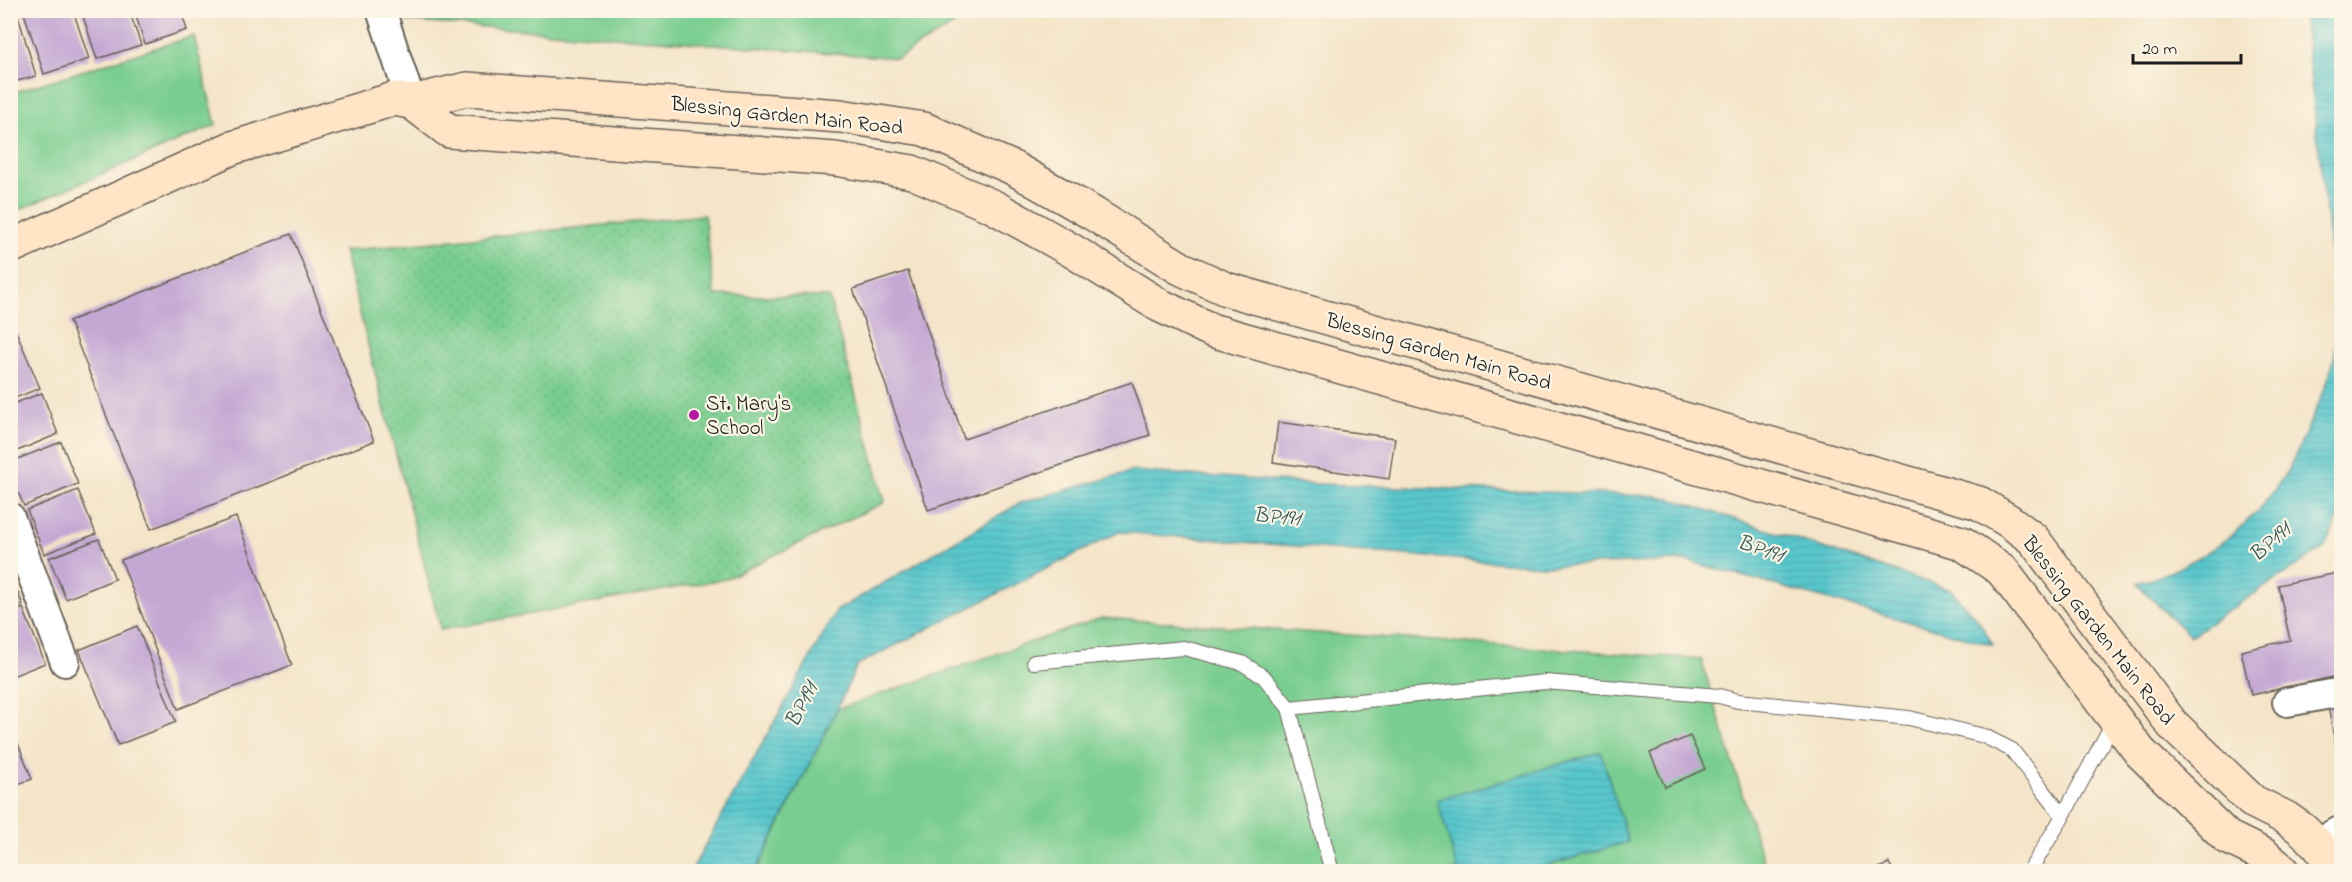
<svg xmlns="http://www.w3.org/2000/svg" width="2352" height="882" viewBox="0 0 2352 882" font-family="'Indie Flower',sans-serif">
<style>
.grass{fill:#79cd90;stroke:#4a7456;stroke-width:1.5}
.park{fill:url(#park-dots);stroke:#4a7456;stroke-width:1.5}
.water{fill:url(#water-rules);stroke:#3a7274;stroke-width:1.5}
.building{fill:#c4a8d4}
.lines{fill:none;stroke-linecap:round;stroke-linejoin:round}
.lane-casing{stroke:#686258;stroke-width:16}
.street-casing{stroke:#686258;stroke-width:32}
.secondary-casing{stroke:#686258;stroke-width:36}
.lane{stroke:#fff;stroke-width:14}
.street{stroke:#fff;stroke-width:28}
.secondary{stroke:#ffe4c6;stroke-width:33}
.poi-dot{fill:#b5179e;stroke:#fcf5e5;stroke-width:2}
.labels{text-anchor:middle;stroke-width:4.5;stroke-linejoin:round;paint-order:stroke}
.street-label{font-size:21px;fill:#1c1c1c;stroke:#fcf5e5}
.poi-label{font-size:21px;fill:#1c1c1c;stroke:#fcf5e5;text-anchor:start}
.water-label{font-size:22px;font-style:italic;fill:#31585a;stroke:#fcf5e5}
</style>
<defs>
<pattern id="park-dots" width="8" height="8" patternUnits="userSpaceOnUse" patternTransform="scale(1.5)"><rect width="8" height="8" fill="#79cd90"/><path d="M2 2h.1M6 6h.1" fill="none" stroke="#68af7c" stroke-width="1.8" stroke-linecap="round"/></pattern>
<pattern id="water-rules" width="6" height="5" patternUnits="userSpaceOnUse" patternTransform="scale(1.5)"><rect width="6" height="5" fill="#59c7cd"/><path d="M0 2.5h6" fill="none" stroke="#4daaaf"/></pattern>
</defs>
<rect width="100%" height="100%" fill="#fcf5e5"/>
<filter id="ink" filterUnits="userSpaceOnUse"><feTurbulence type="fractalNoise" baseFrequency=".0167" numOctaves="2"/><feDisplacementMap in="SourceGraphic" scale="12" xChannelSelector="R" yChannelSelector="G"/><feConvolveMatrix kernelMatrix="1 2 1 2 8 2 1 2 1" color-interpolation-filters="sRGB"/></filter>
<filter id="wash" filterUnits="userSpaceOnUse"><feTurbulence type="fractalNoise" baseFrequency=".008" numOctaves="4" result="noise"/><feDisplacementMap in="SourceGraphic" scale="24" xChannelSelector="R" yChannelSelector="G"/><feGaussianBlur stdDeviation="1.35" result="paint"/><feColorMatrix in="noise" values="0 0 0 0 0 0 0 0 0 0 0 0 0 0 0 0 0 1.4 0 .05"/><feComposite in="paint" operator="in"/></filter>
<g filter="url(#wash)">
<rect width="100%" height="100%" fill="#f4e4c8"/>
<g class="grass">
<path d="M 402,11 L 402,10 L 977,11 L 898,58 L 404,21 Z"/>
<path d="M 194,36 L 216,125 L 11,213 L 11,93 Z"/>
<path d="M 1101,618 L 1701,659 L 1766,871 L 756,872 L 837,709 Z"/>
</g>
<path class="park" d="M 704,215 L 715,295 L 829,297 L 885,502 L 725,579 L 441,630 L 344,251 Z"/>
<g class="water">
<path d="M 2303,11 L 2341,11 L 2341,513 L 2324,548 L 2190,636 L 2137,584 C 2197,565 2250,531 2284,476 C 2294,461 2301,444 2308,427 C 2331,377 2340,357 2336,301 Z"/>
<path d="M 1133,471 L 1318,484 L 1657,496 L 1686,503 L 1951,590 L 1980,623 L 1993,645 L 1687,561 L 1543,566 L 1119,532 L 857,665 L 837,709 L 756,871 L 691,871 L 836,611 L 1020,503 Z"/>
<path d="M 1601,752 L 1628,842 L 1529,871 L 1458,871 L 1437,800 Z"/>
</g>
<g id="blocks">
<g class="building">
<path d="M 23,10 L 73,10 L 89,59 L 44,74 Z"/>
<path d="M 81,10 L 129,10 L 141,45 L 97,59 Z"/>
<path d="M 134,10 L 181,10 L 187,30 L 145,44 Z"/>
<path d="M 17,12 L 36,76 L 10,83 L 10,14 Z"/>
<path d="M 291,234 L 374,441 L 151,529 L 69,321 Z"/>
<path d="M 908,271 L 964,439 L 1132,382 L 1150,435 L 928,510 L 853,289 Z"/>
<path d="M 10,317 L 40,388 L 10,400 Z"/>
<path d="M 42,393 L 58,434 L 10,454 L 10,405 Z"/>
<path d="M 1278,422 L 1395,438 L 1389,479 L 1273,462 Z"/>
<path d="M 61,442 L 78,484 L 24,506 L 10,473 L 10,462 Z"/>
<path d="M 78,490 L 96,534 L 44,554 L 27,510 Z"/>
<path d="M 236,517 L 292,665 L 178,709 L 121,560 Z"/>
<path d="M 99,539 L 115,579 L 66,599 L 49,558 Z"/>
<path d="M 2342,572 L 2342,675 L 2251,695 L 2241,651 L 2290,640 L 2278,585 Z"/>
<path d="M 10,574 L 23,605 L 10,610 Z"/>
<path d="M 23,608 L 45,663 L 10,677 L 10,613 Z"/>
<path d="M 137,626 L 176,722 L 118,745 L 79,650 Z"/>
<path d="M 2342,698 L 2342,769 L 2340,769 L 2327,701 Z"/>
<path d="M 10,723 L 32,779 L 10,787 Z"/>
<path d="M 1690,736 L 1705,769 L 1665,787 L 1650,753 Z"/>
<path d="M 1889,863 L 1894,872 L 1871,872 Z"/>
</g>
</g>
</g>
<g filter="url(#ink)">
<use href="#blocks" fill-opacity="0" stroke="#686258" stroke-width="1.5"/>
<g class="lines">
<defs>
<g id="lane">
<path d="M 1034,662 L 1184,648 L 1242,663 L 1264,677 L 1289,708 L 1332,872"/>
<path d="M 1289,708 L 1545,682 L 1719,696 L 1738,701 L 1909,718 L 1984,736 L 2012,750 L 2063,816"/>
<path d="M 2029,872 L 2063,816 L 2115,719"/>
</g>
<g id="street">
<path d="M 381,10 L 411,102"/>
<path d="M 10,517 L 65,662"/>
<path d="M 2287,702 L 2342,692"/>
<path d="M 2333,834 L 2342,830"/>
</g>
<g id="secondary">
<path d="M 411,102 L 449,131 L 835,159 L 912,172 L 994,207 L 1071,250 L 1159,305 L 1211,330 L 1962,543 L 2002,570 L 2140,752 L 2227,837 L 2264,855 L 2284,872"/>
<path d="M 10,247 L 232,148 L 394,99 L 411,102 L 467,89 L 840,116 L 924,129 L 1013,168 L 1092,213 L 1180,268 L 1226,289 L 1979,503 L 2009,521 L 2033,539 L 2172,724 L 2252,801 L 2286,818 L 2303,830 L 2319,846 L 2336,872"/>
</g>
</defs>
<use href="#lane" class="lane-casing"/>
<use href="#street" class="street-casing"/>
<use href="#secondary" class="secondary-casing"/>
<use href="#lane" class="lane"/>
<use href="#street" class="street"/>
<use href="#secondary" class="secondary"/>
</g>
</g>
<circle class="poi-dot" cx="694" cy="415" r="6"/>
<g class="labels">
<g class="street-label">
<text transform="translate(787 115) rotate(6)" y="7">Blessing Garden Main Road</text>
<text transform="translate(1439 351) rotate(16)" y="7">Blessing Garden Main Road</text>
<text transform="translate(2099 630) rotate(52)" y="7">Blessing Garden Main Road</text>
</g>
<g class="poi-label">
<text x="706" y="410">St. Mary's<tspan x="706" dy="24">School</tspan></text>
</g>
<g class="water-label">
<text transform="translate(1277 515) rotate(5)" y="8">BP191</text>
<text transform="translate(2269 541) rotate(-42)" y="8">BP191</text>
<text transform="translate(1761 547) rotate(18)" y="8">BP191</text>
<text transform="translate(800 704) rotate(-63)" y="8">BP191</text>
</g>
</g>
<rect width="2352" height="882" fill="none" stroke="#fcf5e5" stroke-width="36"/>
<path d="M2133 54v9h108v-9" fill="none" stroke="#1c1c1c" stroke-width="3"/>
<text x="2142" y="54" font-size="18" fill="#1c1c1c" stroke="#fcf5e5" stroke-width="4.5" paint-order="stroke">20 m</text>
</svg>
